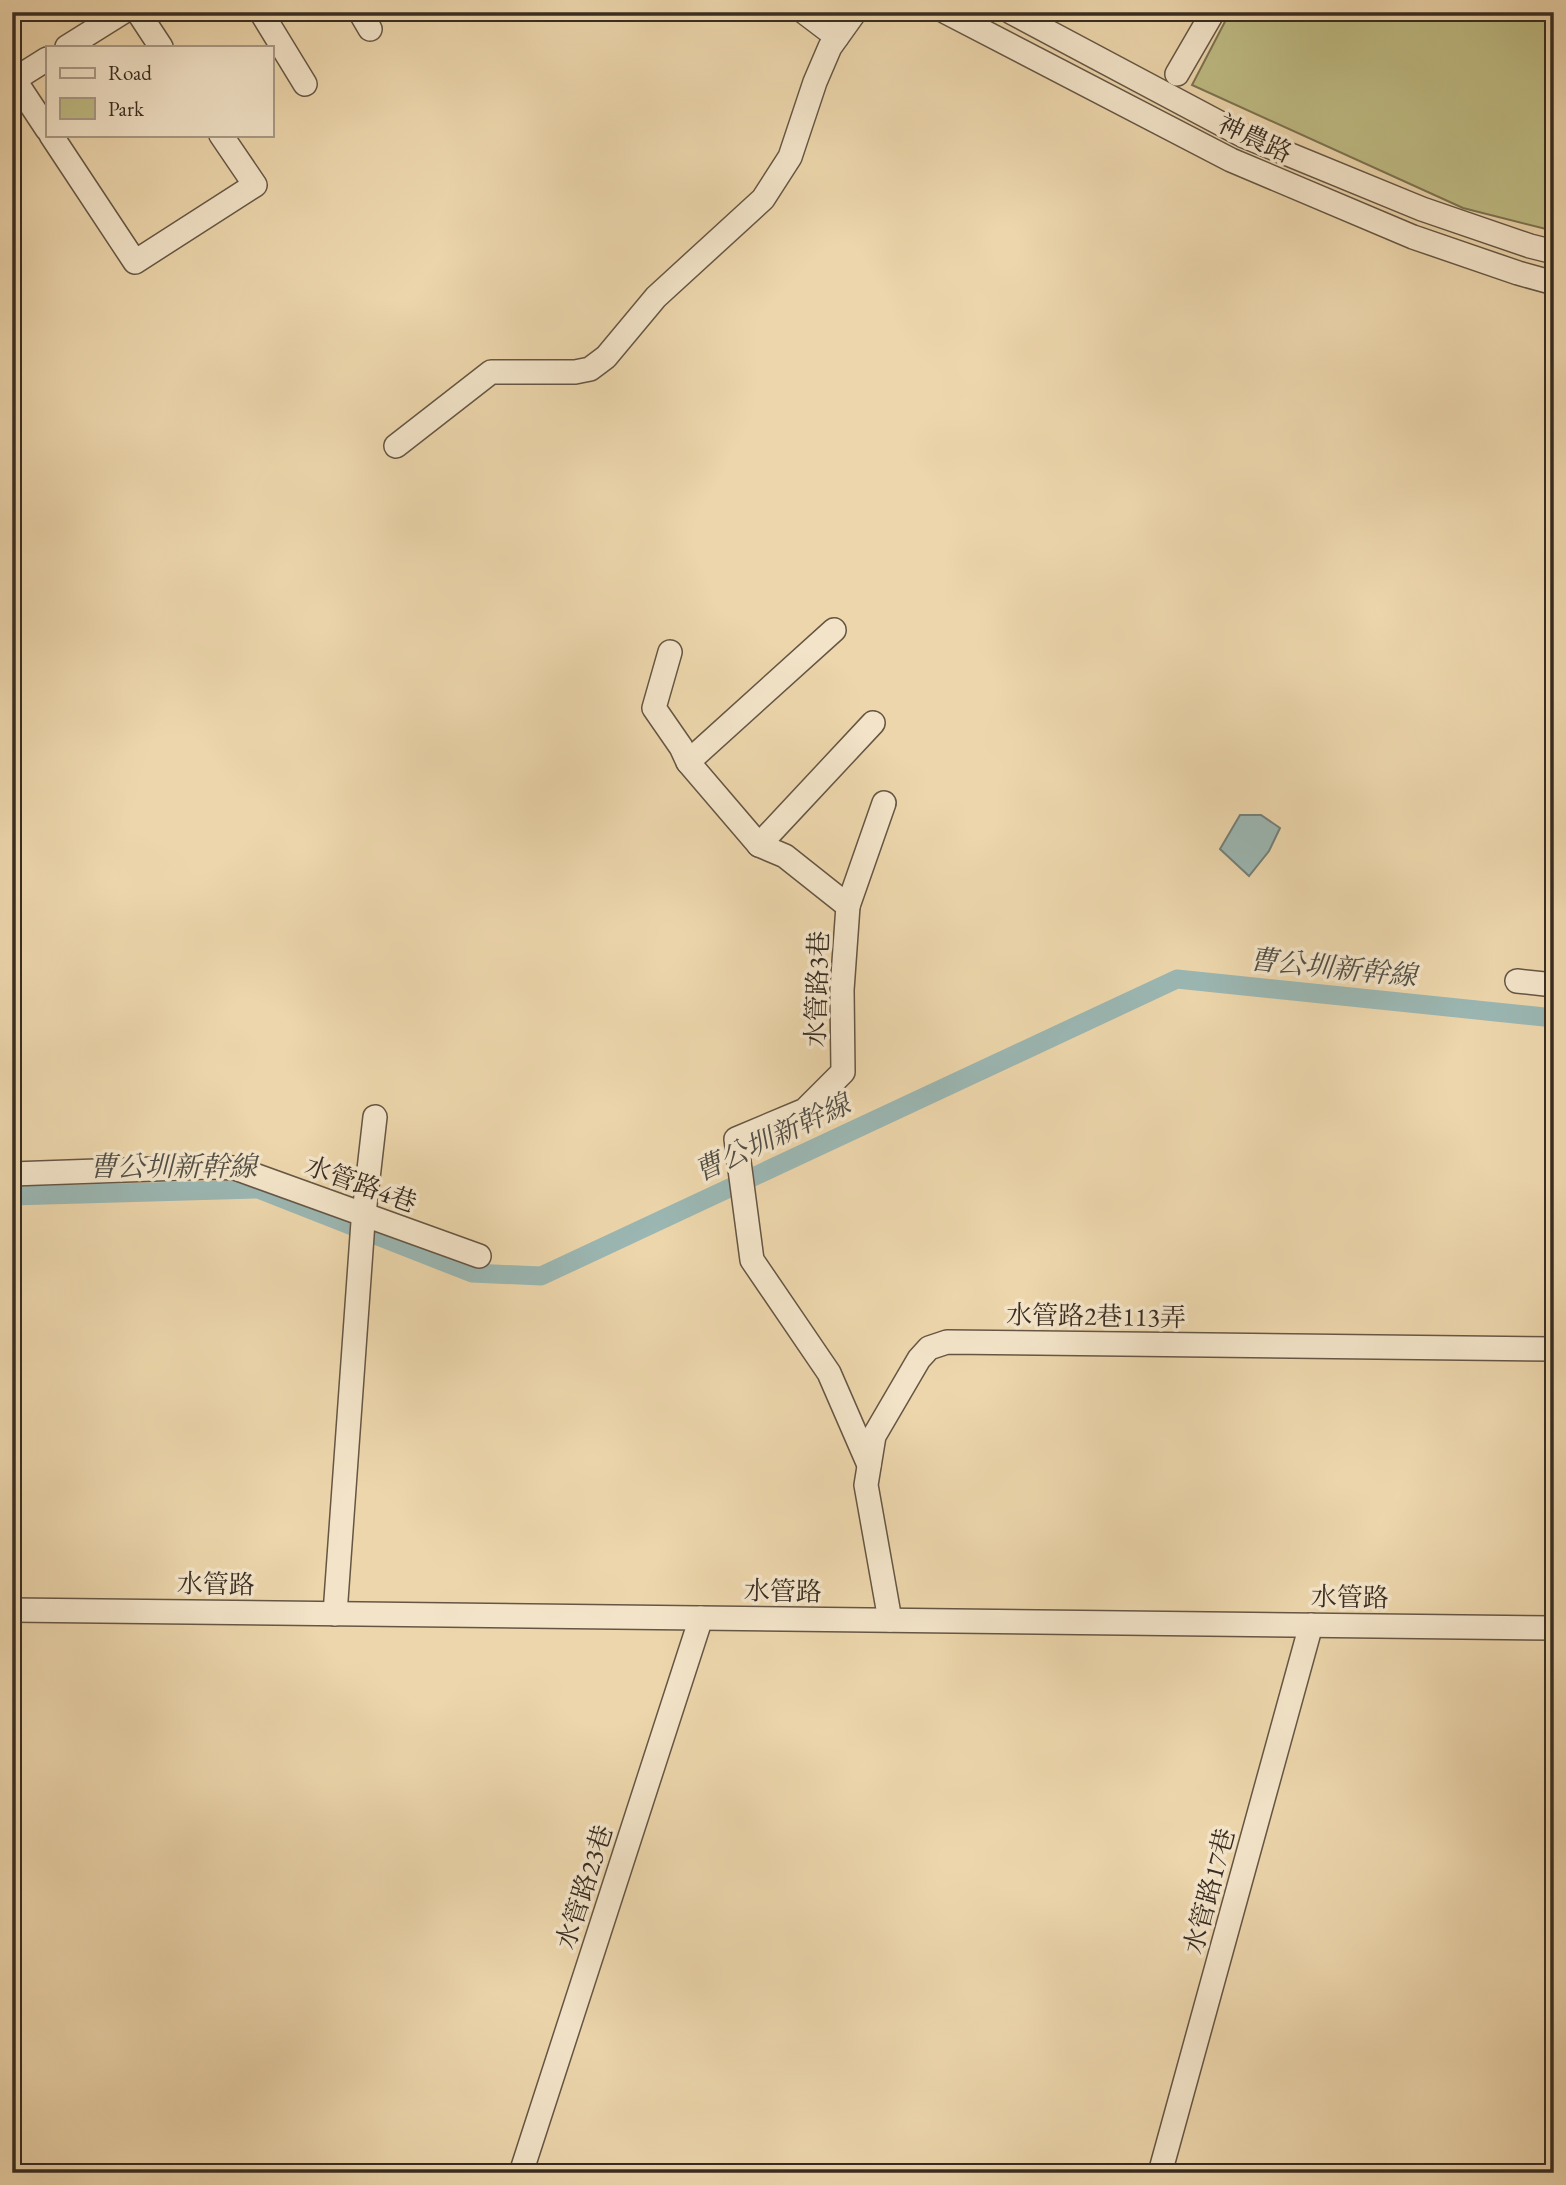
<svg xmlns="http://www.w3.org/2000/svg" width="1566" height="2185" viewBox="0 0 1566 2185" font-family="'EB Garamond','Noto Serif TC',serif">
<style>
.green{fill:#bfbc84;stroke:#7c7452;stroke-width:2}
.water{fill:#9bb7b3;stroke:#737f79;stroke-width:2}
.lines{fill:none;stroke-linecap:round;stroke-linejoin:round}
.canal{stroke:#9bb7b3;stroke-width:19}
.minor-casing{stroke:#655644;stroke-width:26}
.minor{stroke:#f3e4c9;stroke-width:23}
.labels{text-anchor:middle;stroke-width:7;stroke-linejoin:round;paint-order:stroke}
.street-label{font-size:26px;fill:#382c21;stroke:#f3e4c9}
.water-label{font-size:28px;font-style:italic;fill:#514f46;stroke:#f3e4c9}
</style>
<rect width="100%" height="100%" fill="#edd6ac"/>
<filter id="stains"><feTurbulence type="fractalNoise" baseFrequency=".00286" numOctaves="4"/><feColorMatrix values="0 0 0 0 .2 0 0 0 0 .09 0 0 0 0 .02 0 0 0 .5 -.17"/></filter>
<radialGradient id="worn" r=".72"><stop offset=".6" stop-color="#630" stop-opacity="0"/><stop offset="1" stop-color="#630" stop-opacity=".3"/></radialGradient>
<path class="green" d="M 1230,12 L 1554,12 L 1554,231 L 1463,208 L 1192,85 Z"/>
<path class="water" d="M 1240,815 L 1261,815 L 1280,828 L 1269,851 L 1249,876 L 1220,849 Z"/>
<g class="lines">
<path class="canal" d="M 12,1196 L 258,1189 L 472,1273 L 541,1276 L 1177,979 L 1554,1018"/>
<defs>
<g id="minor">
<path d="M 138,12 L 161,47"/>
<path d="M 261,12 L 305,84"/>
<path d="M 360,12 L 370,29"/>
<path d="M 804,12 L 837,37"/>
<path d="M 946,12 L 1231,160 L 1413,237 L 1518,273 L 1554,283"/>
<path d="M 1011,12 L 1244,136 L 1422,209 L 1530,246 L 1554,252"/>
<path d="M 67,47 L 123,12"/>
<path d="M 1177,74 L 1213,12"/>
<path d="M 12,76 L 47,129"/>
<path d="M 12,81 L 47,59"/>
<path d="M 51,135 L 135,262 L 255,185 L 221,135"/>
<path d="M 396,446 L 491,372 L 575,372 L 590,369 L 606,357 L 656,297 L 763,199 L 790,157 L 815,82 L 830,47 L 855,12"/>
<path d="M 670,652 L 654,708 L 681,747 L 688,762 L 759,845 L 785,856 L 848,906 L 842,990 L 843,1072 L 805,1110 L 736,1139 L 752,1260 L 829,1373 L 869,1465"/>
<path d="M 688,762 L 834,630"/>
<path d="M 759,845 L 873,723"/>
<path d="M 848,906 L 884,803"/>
<path d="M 1517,981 L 1554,985"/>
<path d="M 12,1174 L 210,1167 L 235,1168 L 479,1256"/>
<path d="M 12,1610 L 1554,1628"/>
<path d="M 335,1614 L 363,1222 L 375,1117"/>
<path d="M 890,1620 L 866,1485 L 874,1436 L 919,1359 L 929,1348 L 947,1342 L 1554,1349"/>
<path d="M 521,2173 L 701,1618"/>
<path d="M 1160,2173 L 1311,1625"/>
</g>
</defs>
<use href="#minor" class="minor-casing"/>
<use href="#minor" class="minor"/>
</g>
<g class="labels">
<g class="street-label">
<text transform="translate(1255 138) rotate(25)" y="9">神農路</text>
<text transform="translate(817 989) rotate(-88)" y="9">水管路3巷</text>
<text transform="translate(361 1184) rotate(20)" y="9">水管路4巷</text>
<text transform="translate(1096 1316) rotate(1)" y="9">水管路2巷113弄</text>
<text transform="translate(216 1584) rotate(1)" y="9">水管路</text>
<text transform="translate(783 1591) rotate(1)" y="9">水管路</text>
<text transform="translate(1350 1597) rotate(1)" y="9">水管路</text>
<text transform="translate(584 1887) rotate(-72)" y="9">水管路23巷</text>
<text transform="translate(1209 1891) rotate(-75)" y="9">水管路17巷</text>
</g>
<g class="water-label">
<text transform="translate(1333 967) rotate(6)" y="10">曹公圳新幹線</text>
<text transform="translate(772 1137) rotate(-25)" y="10">曹公圳新幹線</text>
<text x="173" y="1176">曹公圳新幹線</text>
</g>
</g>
<rect width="1566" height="2185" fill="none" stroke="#edd6ac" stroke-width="42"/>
<rect x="14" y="14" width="1538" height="2157" fill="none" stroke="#382c21" stroke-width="3.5"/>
<rect x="21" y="21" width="1524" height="2143" fill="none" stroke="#382c21" stroke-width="2"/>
<rect x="46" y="46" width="228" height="91" fill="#f3e4c9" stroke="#a89a86" stroke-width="2"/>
<rect x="60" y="68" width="35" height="10" fill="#f3e4c9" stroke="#a89a86" stroke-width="2"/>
<text x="108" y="80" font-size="21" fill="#382c21">Road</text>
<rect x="60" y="98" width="35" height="21" fill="#bfbc84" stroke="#a89a86" stroke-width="2"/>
<text x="108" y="116" font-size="21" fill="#382c21">Park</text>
<rect width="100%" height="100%" filter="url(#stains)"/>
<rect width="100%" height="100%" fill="url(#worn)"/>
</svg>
